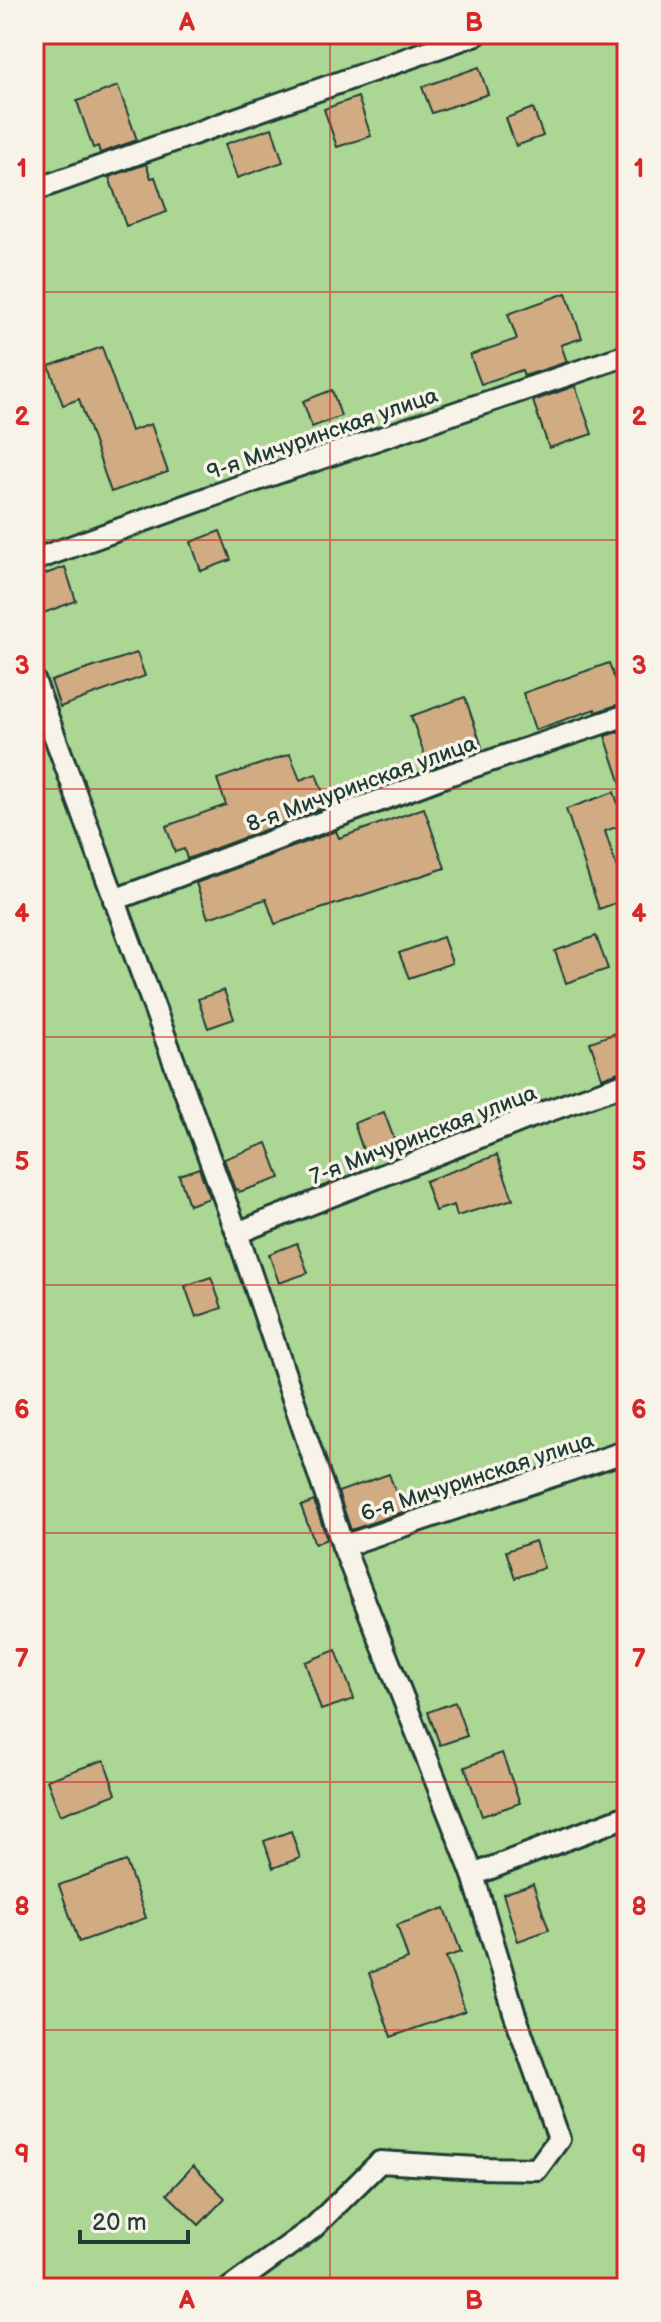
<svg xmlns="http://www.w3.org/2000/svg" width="661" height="2322" viewBox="0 0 661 2322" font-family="'Balsamiq Sans',sans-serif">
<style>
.green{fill:#acd694;stroke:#668a64;stroke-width:2}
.building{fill:#d1ac83;stroke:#1f3d34;stroke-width:2}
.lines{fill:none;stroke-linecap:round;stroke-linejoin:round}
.lane-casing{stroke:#1f3d34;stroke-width:26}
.lane{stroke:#f7f3e8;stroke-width:20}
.grid{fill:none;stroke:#d62828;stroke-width:2;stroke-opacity:0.55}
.labels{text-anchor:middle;stroke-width:7;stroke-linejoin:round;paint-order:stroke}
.street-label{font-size:22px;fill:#1f3d34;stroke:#f7f3e8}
.neatline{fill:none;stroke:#d62828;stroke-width:3}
.grid-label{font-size:26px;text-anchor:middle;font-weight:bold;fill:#d62828}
</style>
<rect width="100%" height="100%" fill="#efe5d4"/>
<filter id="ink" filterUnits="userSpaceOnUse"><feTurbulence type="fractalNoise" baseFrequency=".0125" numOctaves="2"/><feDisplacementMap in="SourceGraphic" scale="16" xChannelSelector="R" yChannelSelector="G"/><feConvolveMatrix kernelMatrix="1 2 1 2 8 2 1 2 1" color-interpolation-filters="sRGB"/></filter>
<g filter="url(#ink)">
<rect class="green" x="34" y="34" width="593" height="2254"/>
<g class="building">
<path d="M 479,67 L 488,94 L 432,113 L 422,87 Z"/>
<path d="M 118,86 L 137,140 L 100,153 L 98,146 L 93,148 L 77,101 Z"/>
<path d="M 358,97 L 371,136 L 337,147 L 324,109 Z"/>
<path d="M 533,108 L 543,136 L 516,146 L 506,118 Z"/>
<path d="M 272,128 L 283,162 L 237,178 L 225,144 Z"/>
<path d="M 146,164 L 151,178 L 155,177 L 167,212 L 126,226 L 109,177 Z"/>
<path d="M 566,293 L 582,338 L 561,345 L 567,362 L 524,376 L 522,370 L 481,384 L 470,355 L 517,339 L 508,314 Z"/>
<path d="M 102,347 L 131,431 L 151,424 L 168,472 L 111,492 L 79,399 L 63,405 L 49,366 Z"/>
<path d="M 575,386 L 592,434 L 549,448 L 533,401 Z"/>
<path d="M 332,390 L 341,416 L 312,427 L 303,401 Z"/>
<path d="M 220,531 L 231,560 L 201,571 L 191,542 Z"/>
<path d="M 65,567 L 76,601 L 41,614 L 34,592 L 34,578 Z"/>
<path d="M 137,653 L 145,676 L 60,707 L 51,681 Z"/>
<path d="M 609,663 L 623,703 L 596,712 L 595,709 L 535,730 L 523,693 Z"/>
<path d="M 465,697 L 483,750 L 429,768 L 411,716 Z"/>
<path d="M 627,729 L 627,786 L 622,787 L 605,736 Z"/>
<path d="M 290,754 L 300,780 L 316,774 L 328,806 L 187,859 L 184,849 L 175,852 L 166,826 L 226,805 L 217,779 Z"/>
<path d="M 614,792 L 625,824 L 605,831 L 627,899 L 599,909 L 566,809 Z"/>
<path d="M 424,808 L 445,868 L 275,924 L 266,899 L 208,918 L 196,883 L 336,831 L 339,838 Z"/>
<path d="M 596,936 L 608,969 L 566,983 L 555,951 Z"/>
<path d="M 443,937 L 452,963 L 409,978 L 399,953 Z"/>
<path d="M 224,990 L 234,1019 L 208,1028 L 198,999 Z"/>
<path d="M 616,1033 L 627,1069 L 602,1078 L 590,1042 Z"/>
<path d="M 384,1112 L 395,1142 L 364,1153 L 354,1123 Z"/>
<path d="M 267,1143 L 280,1178 L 239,1192 L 238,1189 L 235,1190 L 224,1159 Z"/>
<path d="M 497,1155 L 513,1199 L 457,1216 L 454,1205 L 435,1211 L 425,1181 Z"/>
<path d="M 199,1168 L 210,1198 L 189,1205 L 179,1175 Z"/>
<path d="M 297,1243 L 308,1273 L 279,1283 L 269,1254 Z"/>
<path d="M 211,1277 L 222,1308 L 196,1317 L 185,1286 Z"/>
<path d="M 389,1474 L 403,1512 L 351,1530 L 338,1492 Z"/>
<path d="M 314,1501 L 327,1539 L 315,1544 L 301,1506 Z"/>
<path d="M 535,1541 L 544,1568 L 515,1578 L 506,1551 Z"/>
<path d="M 336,1650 L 354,1699 L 321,1710 L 305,1662 Z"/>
<path d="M 455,1702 L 467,1736 L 440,1745 L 428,1712 Z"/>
<path d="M 502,1753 L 520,1803 L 482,1816 L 465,1767 Z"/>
<path d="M 104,1760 L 116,1794 L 60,1815 L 47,1780 Z"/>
<path d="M 291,1831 L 300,1858 L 273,1868 L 264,1841 Z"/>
<path d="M 126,1861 L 146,1918 L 79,1942 L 59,1885 Z"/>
<path d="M 533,1884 L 549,1930 L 518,1941 L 503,1894 Z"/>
<path d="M 445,1908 L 461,1952 L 446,1957 L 465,2011 L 391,2037 L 369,1973 L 408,1959 L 397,1925 Z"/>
<path d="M 193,2166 L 225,2198 L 199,2225 L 167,2194 Z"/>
</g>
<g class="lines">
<defs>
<g id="lane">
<path d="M 34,190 L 477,34"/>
<path d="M 34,560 L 271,475 L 627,355"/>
<path d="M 34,680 L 237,1233 L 343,1546 L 473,1875 L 514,2012 L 559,2139 L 537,2169 L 477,2168 L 380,2162 L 313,2228 L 230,2288"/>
<path d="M 114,900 L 451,774 L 627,715"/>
<path d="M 237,1233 L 528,1118 L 627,1083"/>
<path d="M 343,1546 L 627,1451"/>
<path d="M 473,1875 L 627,1816"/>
</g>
</defs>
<use href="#lane" class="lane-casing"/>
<use href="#lane" class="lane"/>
</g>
</g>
<path class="grid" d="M 330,34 L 330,2288M 34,292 L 627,292M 34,540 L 627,540M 34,789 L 627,789M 34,1037 L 627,1037M 34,1285 L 627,1285M 34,1533 L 627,1533M 34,1782 L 627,1782M 34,2030 L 627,2030"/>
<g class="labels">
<g class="street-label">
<text transform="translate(322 433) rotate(-19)" y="8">9-я Мичуринская улица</text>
<text transform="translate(361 783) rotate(-20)" y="8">8-я Мичуринская улица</text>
<text transform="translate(423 1134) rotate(-21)" y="8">7-я Мичуринская улица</text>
<text transform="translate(477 1476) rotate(-18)" y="8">6-я Мичуринская улица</text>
</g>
</g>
<rect width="661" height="2322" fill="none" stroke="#f7f3e8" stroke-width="88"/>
<path d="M80 2230v12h108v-12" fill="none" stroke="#1f3d34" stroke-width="4"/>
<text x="92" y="2230" font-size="24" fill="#1f3d34" stroke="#f7f3e8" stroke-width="6" paint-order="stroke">20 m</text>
<rect x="44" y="44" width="573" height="2234" class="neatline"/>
<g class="grid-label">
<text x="187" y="31">A</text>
<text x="474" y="31">B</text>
<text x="22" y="177">1</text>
<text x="639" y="177">1</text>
<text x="22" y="425">2</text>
<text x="639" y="425">2</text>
<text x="22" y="674">3</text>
<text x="639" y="674">3</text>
<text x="22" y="922">4</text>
<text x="639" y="922">4</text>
<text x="22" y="1170">5</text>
<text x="639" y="1170">5</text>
<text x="22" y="1418">6</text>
<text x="639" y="1418">6</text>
<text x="22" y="1667">7</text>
<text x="639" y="1667">7</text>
<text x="22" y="1915">8</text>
<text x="639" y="1915">8</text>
<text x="22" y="2163">9</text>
<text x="639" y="2163">9</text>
<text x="187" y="2309">A</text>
<text x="474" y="2309">B</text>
</g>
</svg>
